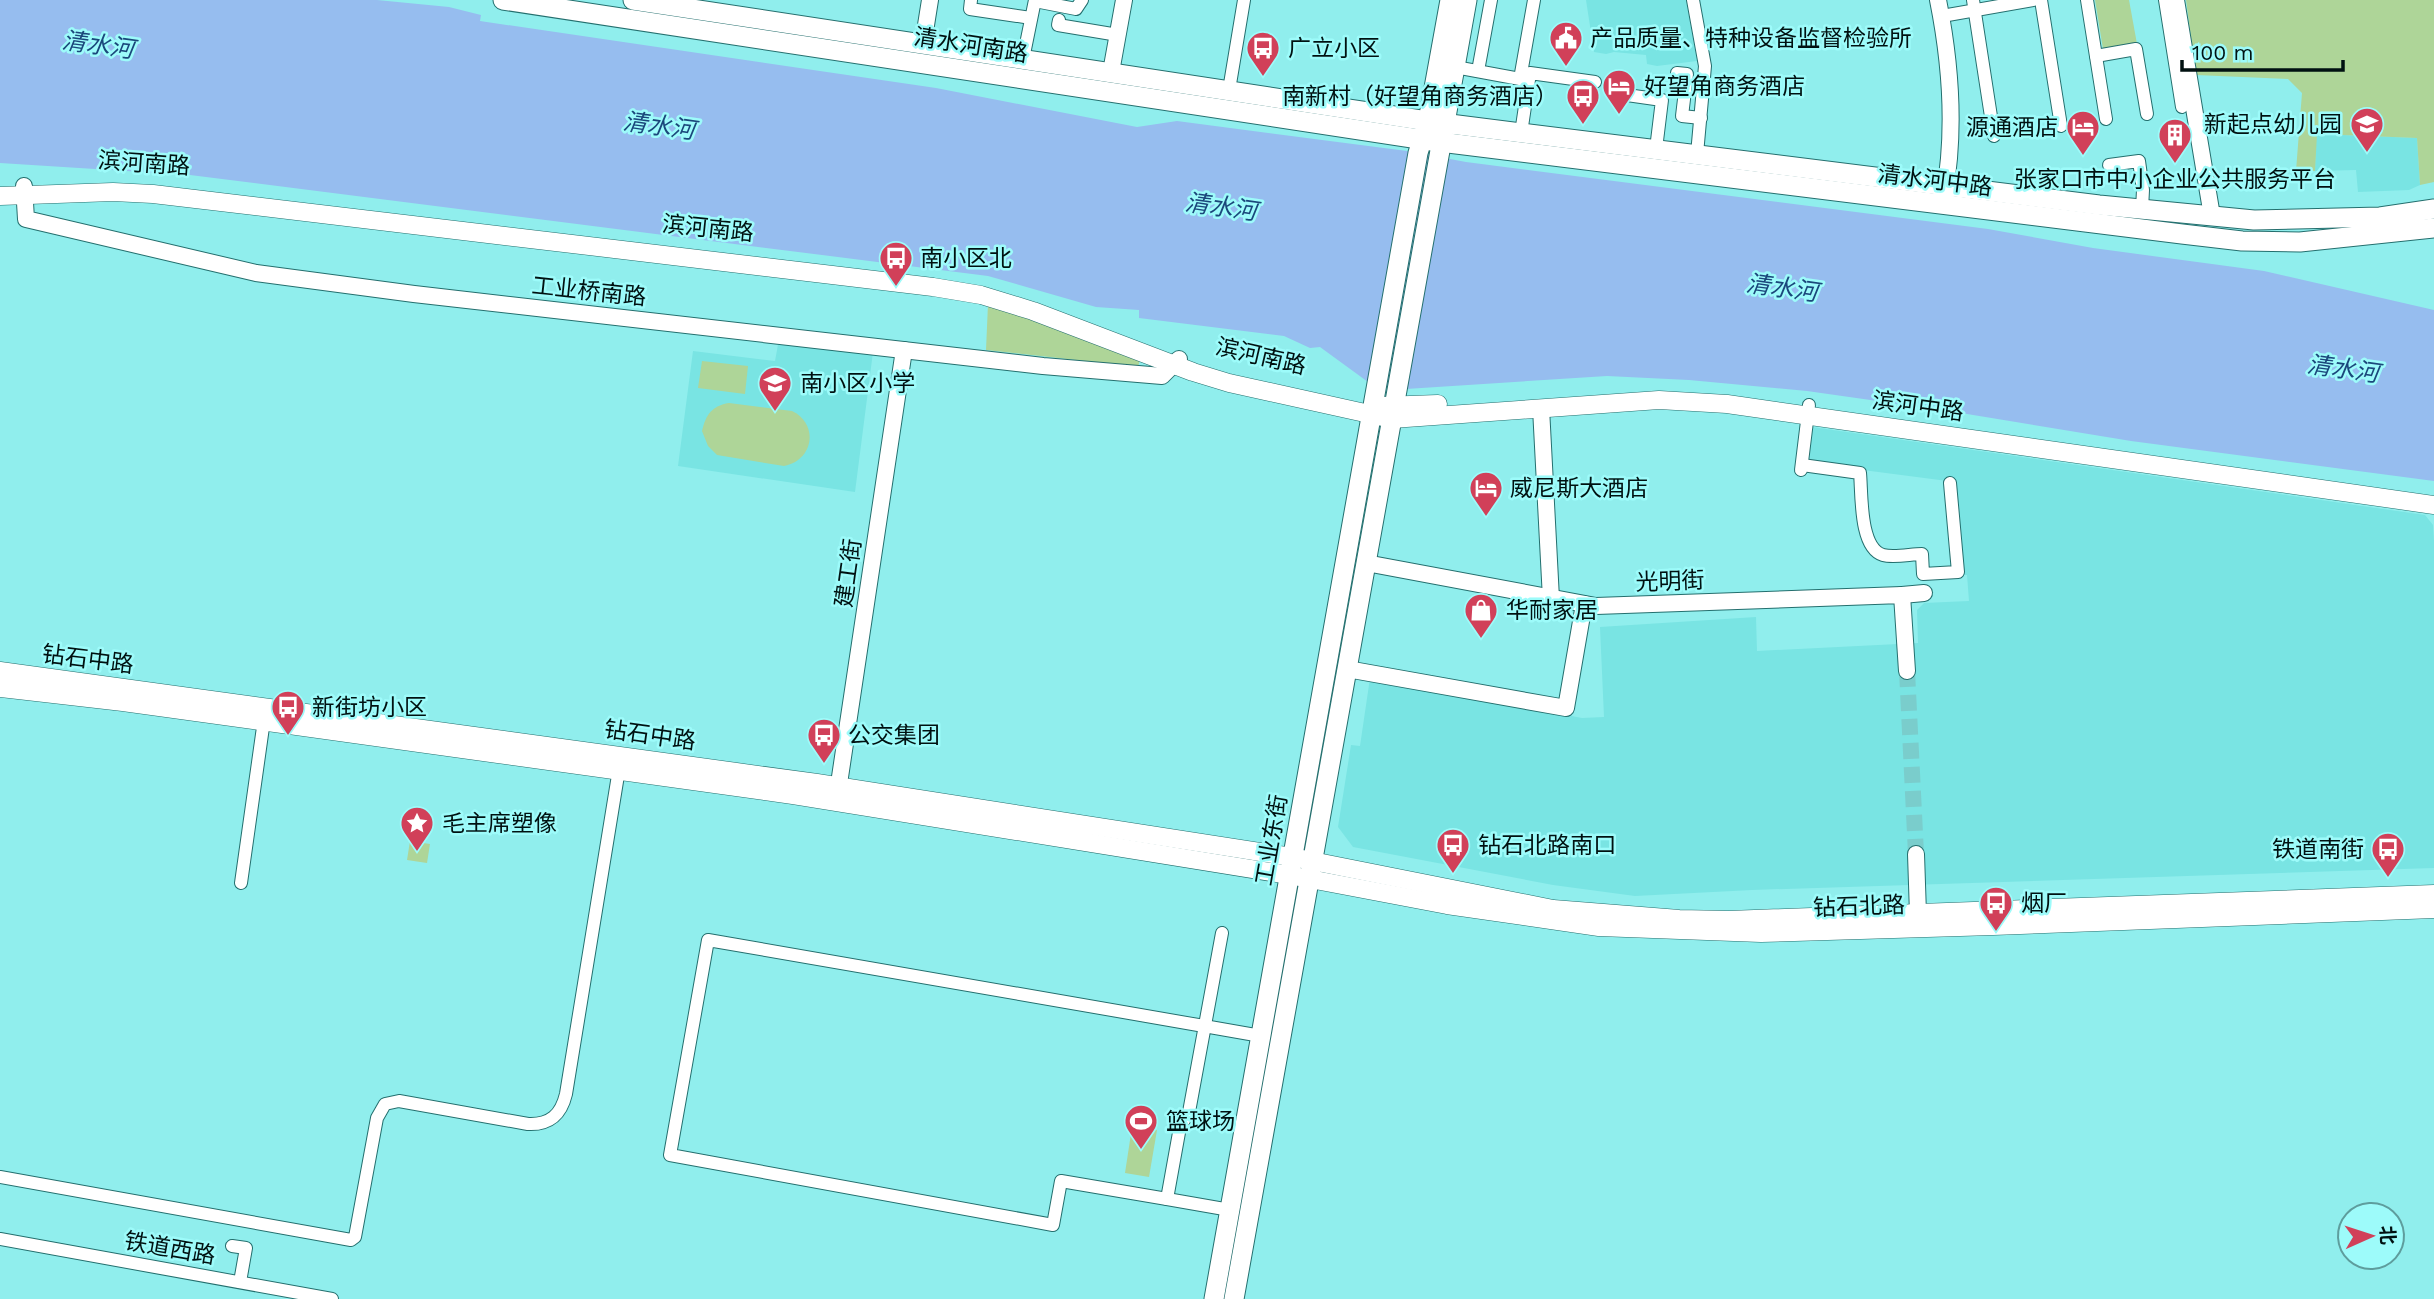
<svg xmlns="http://www.w3.org/2000/svg" width="2434" height="1299" viewBox="0 0 2434 1299" font-family="'Work Sans','Noto Sans SC',sans-serif">
<style>
.built{fill:#79e4e3}
.green{fill:#aed598}
.water{fill:#96bdef}
.lines{fill:none;stroke-linecap:round;stroke-linejoin:round}
.tertiary-tunnel{stroke:#7acdcc;stroke-width:16;stroke-dasharray:16 8;stroke-linecap:butt}
.minor-casing{stroke:#246f6e;stroke-width:14}
.tertiary-casing{stroke:#246f6e;stroke-width:18}
.secondary-casing{stroke:#246f6e;stroke-width:19}
.primary-casing{stroke:#246f6e;stroke-width:21}
.minor{stroke:#fff;stroke-width:12}
.tertiary{stroke:#fff;stroke-width:16}
.secondary{stroke:#fff;stroke-width:18}
.primary{stroke:#fff;stroke-width:19}
.labels{text-anchor:middle;stroke-width:5;stroke-linejoin:round;paint-order:stroke}
.poi-label{font-size:23px;fill:#011;stroke:#9dfbfa;text-anchor:start}
.street-label{font-size:23px;fill:#011;stroke:#9dfbfa}
.water-label{font-size:24px;font-style:italic;fill:#1b477b;stroke:#9dfbfa}
</style>
<rect width="100%" height="100%" fill="#90eeed"/>
<g class="built">
<path d="M 1586,0 L 1686,0 L 1697,61 L 1657,66 L 1647,64 L 1646,55 L 1614,52 L 1606,54 L 1594,52 Z"/>
<path d="M 2316,134 L 2417,138 L 2420,185 L 2409,190 L 2358,192 L 2356,170 L 2315,171 Z"/>
<path d="M 779,339 L 873,352 L 855,492 L 678,466 L 693,351 L 775,361 Z"/>
<path d="M 1812,427 L 2425,515 L 2433,525 L 2434,541 L 2434,868 L 1752,890 L 1635,896 L 1553,885 L 1353,847 L 1338,827 L 1351,745 L 1360,746 L 1370,678 L 1582,718 L 1604,717 L 1600,627 L 1756,617 L 1757,651 L 1918,643 L 1917,610 L 1924,603 L 1969,601 L 1967,575 L 1963,575 L 1955,482 L 1809,463 Z"/>
</g>
<g class="green">
<path d="M 2095,0 L 2129,0 L 2137,44 L 2103,49 Z"/>
<path d="M 2186,0 L 2434,0 L 2434,182 L 2420,185 L 2417,138 L 2317,134 L 2315,171 L 2296,171 L 2302,93 L 2288,79 L 2196,75 Z"/>
<path d="M 988,304 L 1141,357 L 1138,367 L 986,350 Z"/>
<path d="M 702,361 L 748,366 L 745,394 L 698,388 Z"/>
<path d="M 729,403 L 792,411 C 819,424 814,460 784,466 L 717,455 L 708,446 L 702,431 C 706,414 712,406 729,403 Z"/>
<path d="M 410,841 L 430,844 L 427,863 L 407,860 Z"/>
<path d="M 1132,1127 L 1157,1130 L 1149,1177 L 1125,1173 Z"/>
</g>
<path class="water" d="M 0,0 L 377,0 L 449,7 L 481,15 L 480,21 L 936,88 L 1137,127 L 1177,121 L 1407,151 L 1466,162 L 1988,229 L 2093,248 L 2264,271 L 2434,310 L 2434,481 L 2131,441 L 1955,412 L 1807,391 L 1689,380 L 1607,376 L 1406,389 L 1368,382 L 1320,347 L 1310,348 L 1284,336 L 1139,318 L 1139,310 L 1096,307 L 988,276 L 190,175 L 0,163 Z"/>
<g class="lines">
<path class="tertiary-tunnel" d="M 1907,671 L 1916,854"/>
<defs>
<g id="minor">
<path d="M 971,0 L 970,9 L 1031,18"/>
<path d="M 1693,0 L 1705,66 L 1697,154"/>
<path d="M 1973,0 L 1994,136"/>
<path d="M 2041,0 L 2061,126"/>
<path d="M 2087,0 L 2106,119"/>
<path d="M 2165,0 L 2182,107"/>
<path d="M 1035,1 L 1076,9 L 1082,0"/>
<path d="M 1942,16 L 2033,0"/>
<path d="M 1059,20 L 1058,25 L 1118,35"/>
<path d="M 2096,56 L 2136,49 L 2147,114"/>
<path d="M 1023,59 L 1035,0"/>
<path d="M 1455,67 L 1520,79 L 1534,0"/>
<path d="M 1478,71 L 1491,0"/>
<path d="M 1677,73 L 1687,74 L 1682,116 L 1701,118"/>
<path d="M 1229,90 L 1244,0"/>
<path d="M 1627,95 L 1662,100 L 1656,149"/>
<path d="M 1521,133 L 1530,73 L 1595,82"/>
<path d="M 2109,165 L 2139,161 L 2143,190 L 2142,209"/>
<path d="M 1802,465 L 1860,473 C 1862,493 1859,548 1883,555 C 1894,558 1911,554 1922,554 L 1923,574 L 1958,572 L 1950,483"/>
<path d="M 1801,470 L 1809,405"/>
<path d="M 241,883 L 265,713"/>
<path d="M 1222,933 L 1189,1112 L 1180,1127 L 1167,1199 L 1061,1181 L 1053,1225 L 670,1155 L 708,940 L 1204,1026 L 1261,1036"/>
<path d="M 0,1177 L 351,1240 L 355,1237 L 377,1118 L 385,1104 L 399,1101 L 528,1124 C 550,1125 561,1115 566,1094 L 620,763"/>
<path d="M 1167,1199 L 1230,1210"/>
<path d="M 0,1239 L 332,1299"/>
<path d="M 232,1246 L 246,1248 L 240,1282"/>
</g>
<g id="tertiary">
<path d="M 1938,0 C 1951,65 1956,130 1944,196"/>
<path d="M 2176,0 L 2212,216"/>
<path d="M 923,44 L 930,0"/>
<path d="M 1111,72 L 1124,0"/>
<path d="M 24,186 L 26,219 L 256,273 L 414,294 L 1043,366 L 1162,376 L 1179,359"/>
<path d="M 1541,408 L 1551,599"/>
<path d="M 1366,563 L 1596,606 L 1902,595 L 1907,671"/>
<path d="M 1902,595 L 1924,593"/>
<path d="M 1347,669 L 1566,708 L 1584,604"/>
<path d="M 837,797 L 904,350"/>
<path d="M 1916,854 L 1918,914"/>
</g>
<g id="secondary">
<path d="M 0,196 L 113,192 L 153,194 L 933,287 L 981,295 L 1033,311 L 1193,372 L 1229,383 L 1392,419 L 1659,400 L 1727,404 L 2434,505"/>
<path d="M 1382,406 L 1438,404"/>
<path d="M 0,671 L 817,783 L 1292,857 L 1553,909 L 1679,919 L 1729,920 L 2434,894"/>
<path d="M 0,688 L 123,702 L 793,795 L 1289,875 L 1447,905 L 1599,927 L 1761,933 L 1993,926 L 2434,909"/>
</g>
<g id="primary">
<path d="M 503,0 L 1432,141 L 2182,234 L 2242,241 L 2300,242 L 2434,228"/>
<path d="M 633,0 L 1434,122 L 2099,205 L 2254,220 L 2380,217 L 2434,209"/>
<path d="M 1214,1299 L 1418,153 L 1428,121 L 1450,0"/>
<path d="M 1234,1299 L 1467,0"/>
</g>
</defs>
<use href="#minor" class="minor-casing"/>
<use href="#tertiary" class="tertiary-casing"/>
<use href="#secondary" class="secondary-casing"/>
<use href="#primary" class="primary-casing"/>
<use href="#minor" class="minor"/>
<use href="#tertiary" class="tertiary"/>
<use href="#secondary" class="secondary"/>
<use href="#primary" class="primary"/>
</g>
<defs>
<symbol id="civic-pin" viewBox="-11 -11 22 30"><path d="M0 17L-7.5 6A9.5 9.5 0 1 1 7.5 6Z" fill="#d14059" stroke="#9dfbfa"/><path d="M-.6-6.5H3V-4.5H.6V-3L4-1V1h2V6H-6V1h2V-1L-.6-3ZM-1.2 2.5V6h2.4V2.5Z" fill="#fff"/></symbol>
<symbol id="bus-pin" viewBox="-11 -11 22 30"><path d="M0 17L-7.5 6A9.5 9.5 0 1 1 7.5 6Z" fill="#d14059" stroke="#9dfbfa"/><path d="M-5-6H5V4H4V6H2V4H-2V6H-4V4H-5ZM-3.5-4V0h7V-4ZM-3.5 1.2v1.5H-2V1.2ZM2 1.2v1.5H3.5V1.2Z" fill="#fff"/></symbol>
<symbol id="hotel-pin" viewBox="-11 -11 22 30"><path d="M0 17L-7.5 6A9.5 9.5 0 1 1 7.5 6Z" fill="#d14059" stroke="#9dfbfa"/><path d="M-6-4.5h1.5V1H6V5H4.5V3h-9V5H-6ZM-4 0a1.8 1.8 0 1 1 3.6 0ZM.5 0V-2.5h3Q6-2.5 6 0Z" fill="#fff"/></symbol>
<symbol id="school-pin" viewBox="-11 -11 22 30"><path d="M0 17L-7.5 6A9.5 9.5 0 1 1 7.5 6Z" fill="#d14059" stroke="#9dfbfa"/><path d="M0-5L7-2L0 1L-7-2ZM-4 1L0 2.5L4 1V4Q0 6-4 4Z" fill="#fff"/></symbol>
<symbol id="building-pin" viewBox="-11 -11 22 30"><path d="M0 17L-7.5 6A9.5 9.5 0 1 1 7.5 6Z" fill="#d14059" stroke="#9dfbfa"/><path d="M-4-6H4V6H1V3H-1V6H-4ZM-2.5-4.3h1.7v1.8h-1.7ZM.8-4.3h1.7v1.8H.8ZM-2.5-1h1.7V.8h-1.7ZM.8-1h1.7V.8H.8Z" fill="#fff"/></symbol>
<symbol id="shop-pin" viewBox="-11 -11 22 30"><path d="M0 17L-7.5 6A9.5 9.5 0 1 1 7.5 6Z" fill="#d14059" stroke="#9dfbfa"/><path d="M-5-2.5h2.3a2.7 3.5 0 0 1 5.4 0H5L5.5 6h-11ZM-1.5-2.5h3a1.5 2.3 0 0 0-3 0Z" fill="#fff"/></symbol>
<symbol id="sight-pin" viewBox="-11 -11 22 30"><path d="M0 17L-7.5 6A9.5 9.5 0 1 1 7.5 6Z" fill="#d14059" stroke="#9dfbfa"/><path d="M0-6L1.8-2.2L6-1.7L2.9 1.2L3.7 5.4L0 3.3L-3.7 5.4L-2.9 1.2L-6-1.7L-1.8-2.2Z" fill="#fff"/></symbol>
<symbol id="stadium-pin" viewBox="-11 -11 22 30"><path d="M0 17L-7.5 6A9.5 9.5 0 1 1 7.5 6Z" fill="#d14059" stroke="#9dfbfa"/><path d="M0-5a6.5 5 0 1 0 0 10a6.5 5 0 1 0 0-10ZM-3.5-1.8h7v3.6h-7Z" fill="#fff"/></symbol>
</defs>
<g fill-rule="evenodd">
<use href="#civic-pin" x="1547" y="19" width="38" height="52"/>
<use href="#bus-pin" x="1244" y="29" width="38" height="52"/>
<use href="#hotel-pin" x="1600" y="67" width="38" height="52"/>
<use href="#bus-pin" x="1564" y="77" width="38" height="52"/>
<use href="#school-pin" x="2348" y="105" width="38" height="52"/>
<use href="#hotel-pin" x="2064" y="108" width="38" height="52"/>
<use href="#building-pin" x="2156" y="116" width="38" height="52"/>
<use href="#bus-pin" x="877" y="239" width="38" height="52"/>
<use href="#school-pin" x="756" y="364" width="38" height="52"/>
<use href="#hotel-pin" x="1467" y="469" width="38" height="52"/>
<use href="#shop-pin" x="1462" y="591" width="38" height="52"/>
<use href="#bus-pin" x="269" y="688" width="38" height="52"/>
<use href="#bus-pin" x="805" y="716" width="38" height="52"/>
<use href="#sight-pin" x="398" y="804" width="38" height="52"/>
<use href="#bus-pin" x="1434" y="826" width="38" height="52"/>
<use href="#bus-pin" x="2369" y="830" width="38" height="52"/>
<use href="#bus-pin" x="1977" y="884" width="38" height="52"/>
<use href="#stadium-pin" x="1122" y="1102" width="38" height="52"/>
</g>
<g class="labels">
<g class="poi-label">
<text x="1590" y="46">产品质量、特种设备监督检验所</text>
<text x="1288" y="56">广立小区</text>
<text x="1644" y="94">好望角商务酒店</text>
<text x="1558" y="104" text-anchor="end">南新村（好望角商务酒店）</text>
<text x="2342" y="132" text-anchor="end">新起点幼儿园</text>
<text x="2058" y="135" text-anchor="end">源通酒店</text>
<text x="2175" y="187" text-anchor="middle">张家口市中小企业公共服务平台</text>
<text x="920" y="266">南小区北</text>
<text x="800" y="391">南小区小学</text>
<text x="1510" y="496">威尼斯大酒店</text>
<text x="1506" y="618">华耐家居</text>
<text x="312" y="715">新街坊小区</text>
<text x="848" y="743">公交集团</text>
<text x="442" y="831">毛主席塑像</text>
<text x="1478" y="853">钻石北路南口</text>
<text x="2364" y="857" text-anchor="end">铁道南街</text>
<text x="2021" y="911">烟厂</text>
<text x="1166" y="1129">篮球场</text>
</g>
<g class="street-label">
<text transform="translate(971 45) rotate(9)" y="8">清水河南路</text>
<text transform="translate(144 163) rotate(4)" y="8">滨河南路</text>
<text transform="translate(1935 180) rotate(7)" y="8">清水河中路</text>
<text transform="translate(708 228) rotate(6)" y="8">滨河南路</text>
<text transform="translate(589 291) rotate(6)" y="8">工业桥南路</text>
<text transform="translate(1261 356) rotate(13)" y="8">滨河南路</text>
<text transform="translate(1918 406) rotate(8)" y="8">滨河中路</text>
<text transform="translate(848 573) rotate(-82)" y="8">建工街</text>
<text transform="translate(1670 581) rotate(-2)" y="8">光明街</text>
<text transform="translate(88 659) rotate(7)" y="8">钻石中路</text>
<text transform="translate(650 735) rotate(8)" y="8">钻石中路</text>
<text transform="translate(1271 840) rotate(-80)" y="8">工业东街</text>
<text transform="translate(1859 906) rotate(-2)" y="8">钻石北路</text>
<text transform="translate(170 1248) rotate(10)" y="8">铁道西路</text>
</g>
<g class="water-label">
<text transform="translate(98 45) rotate(8)" y="8">清水河</text>
<text transform="translate(659 126) rotate(8)" y="8">清水河</text>
<text transform="translate(1221 207) rotate(8)" y="8">清水河</text>
<text transform="translate(1782 288) rotate(8)" y="8">清水河</text>
<text transform="translate(2343 369) rotate(8)" y="8">清水河</text>
</g>
</g>
<g transform="translate(2371 1236) rotate(87)"><circle r="33" fill="#9dfbfa" stroke="#5e9d9d" stroke-width="2"/>
<path d="M0-5L12 26L0 18L-12 26Z" fill="#d14059"/>
<text y="-10" font-size="19" font-weight="bold" text-anchor="middle" fill="#001111">北</text>
</g>
<path d="M2182 60v10h161v-10" fill="none" stroke="#001111" stroke-width="3.5"/>
<text x="2192" y="60" font-size="21" fill="#001111" stroke="#9dfbfa" stroke-width="5" paint-order="stroke">100 m</text>
</svg>
